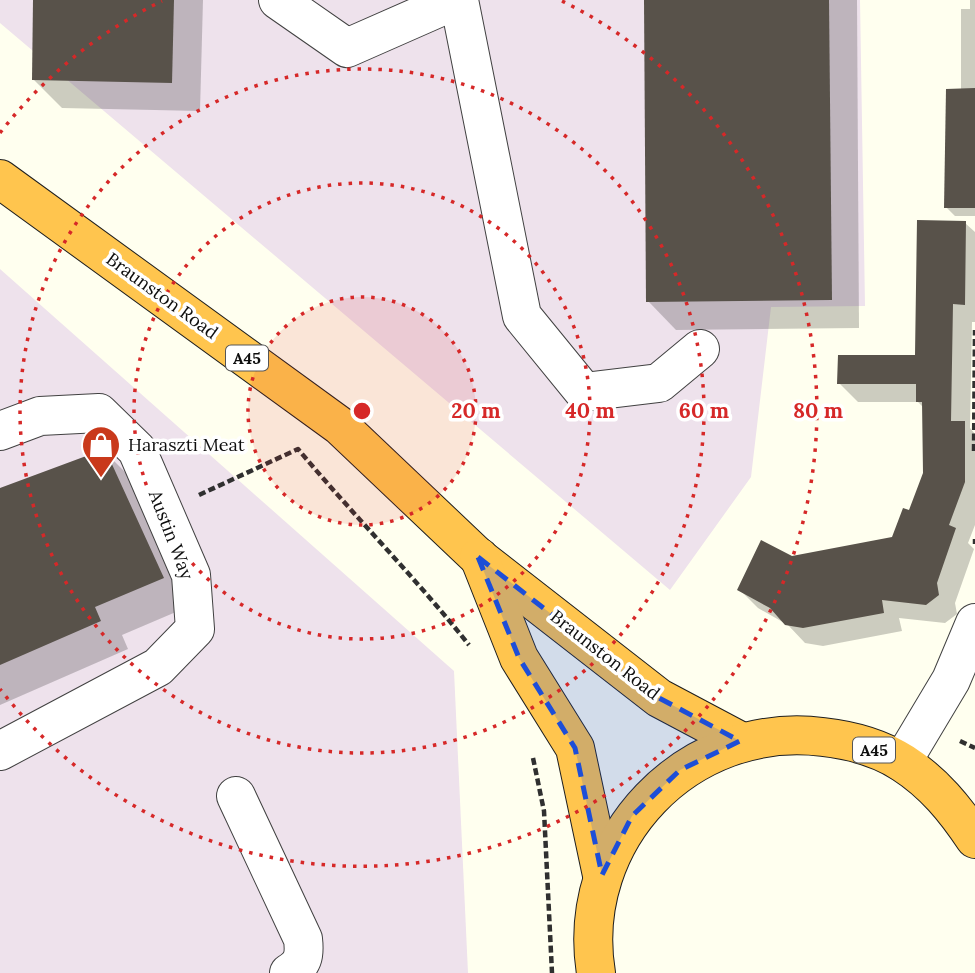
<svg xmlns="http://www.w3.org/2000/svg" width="975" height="973" viewBox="0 0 975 973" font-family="Lora,serif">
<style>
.industrial{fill:#eee2ec}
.shadow{fill:#0003}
.building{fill:#58524a}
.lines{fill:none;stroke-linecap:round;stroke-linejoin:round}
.minor-casing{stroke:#414141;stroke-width:40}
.highway-casing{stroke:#1f1f1f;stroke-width:40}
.path{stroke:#303030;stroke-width:4.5;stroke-dasharray:7 3.5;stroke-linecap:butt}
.minor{stroke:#fff;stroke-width:38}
.highway{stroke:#ffc54e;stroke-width:38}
.marked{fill:#1d4ed8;fill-opacity:0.2;stroke:#1d4ed8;stroke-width:5;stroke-dasharray:14 9;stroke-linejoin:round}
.ring{fill:none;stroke:#d62828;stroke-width:3.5;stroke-dasharray:3.5 7}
.labels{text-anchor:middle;stroke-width:7;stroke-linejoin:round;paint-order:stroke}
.shield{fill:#fff;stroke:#565656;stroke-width:2}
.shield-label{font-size:16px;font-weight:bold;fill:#0e0e0e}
.street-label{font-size:18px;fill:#0e0e0e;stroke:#fff}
.poi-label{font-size:18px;fill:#0e0e0e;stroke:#fff;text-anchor:start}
.centre{fill:#d62828;stroke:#fff;stroke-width:3.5}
.ring-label{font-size:21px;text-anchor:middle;font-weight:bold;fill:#d62828;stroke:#fff;stroke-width:7;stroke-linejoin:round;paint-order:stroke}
</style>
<rect width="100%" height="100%" fill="#ffffef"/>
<g class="industrial">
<path d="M 0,0 L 860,0 L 865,306 L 771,307 L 751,477 L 670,590 L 0,23 Z"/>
<path d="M 0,269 L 454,671 L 468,973 L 0,973 Z"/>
</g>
<g class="shadow">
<path d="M 35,0 L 203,0 L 200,111 L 62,108 L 33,79 Z"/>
<path d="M 645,0 L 857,0 L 859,328 L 676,330 L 648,301 Z"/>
<path d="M 970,0 L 975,0 L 975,216 L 955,216 L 946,207 L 961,90 L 961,9 L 970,9 Z"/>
<path d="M 965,223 L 975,232 L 975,322 L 972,322 L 970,428 L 975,434 L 975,525 L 968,543 L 974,549 L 955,603 L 957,614 L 945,623 L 899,618 L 902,631 L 823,646 L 805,643 L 788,625 L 758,608 L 739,589 L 791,558 L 894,539 L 910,512 L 925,473 L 924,408 L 918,402 L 858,402 L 839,383 L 916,357 Z"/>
<path d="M 104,451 L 133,480 L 190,606 L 122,635 L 128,649 L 0,705 L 0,490 Z"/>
</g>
<g class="building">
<path d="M 33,0 L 174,0 L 172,83 L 32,80 Z"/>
<path d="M 644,0 L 829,0 L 832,300 L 646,302 Z"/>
<path d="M 975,88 L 975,208 L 944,208 L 946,89 Z"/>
<path d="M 917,220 L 966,221 L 965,305 L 953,304 L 951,421 L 965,421 L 965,482 L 949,525 L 956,528 L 937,583 L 939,595 L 926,605 L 882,600 L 884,613 L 803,628 L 785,625 L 770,608 L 737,590 L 761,540 L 792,556 L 892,537 L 903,508 L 909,510 L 923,473 L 922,402 L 916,402 L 916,384 L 837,384 L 838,355 L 915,355 Z"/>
<path d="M 105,449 L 164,578 L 95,607 L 101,621 L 0,665 L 0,488 Z"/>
</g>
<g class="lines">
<defs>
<g id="minor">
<path d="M 278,0 L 347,48 L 456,0"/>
<path d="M 459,0 L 522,316 L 584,392 L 659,383 L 700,349"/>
<path d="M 0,431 L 40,416 L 99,413 L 137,450 L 191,575 L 195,629 L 158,667 L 0,751"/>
<path d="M 902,762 L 951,680 L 975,623"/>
<path d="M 236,796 L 303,939 C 305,956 303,964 289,973"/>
</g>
<g id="highway">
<path d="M 0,179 L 340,426 L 478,557 L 659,698 L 740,741"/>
<path d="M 479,557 L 519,658 L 575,748 L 602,875"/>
<path d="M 596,973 C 574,839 688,720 823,737 C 850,740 880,748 903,763 C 934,783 955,809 975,839"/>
</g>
</defs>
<use href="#minor" class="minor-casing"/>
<use href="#highway" class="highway-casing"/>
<g class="path">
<path d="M 974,451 L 975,330"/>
<path d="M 199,495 L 298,449 C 354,516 415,577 469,645"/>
<path d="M 975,539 L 975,544"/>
<path d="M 960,741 L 975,748"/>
<path d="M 533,758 L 544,811 L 552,973"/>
</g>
<use href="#minor" class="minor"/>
<use href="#highway" class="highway"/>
</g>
<path class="marked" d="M 478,557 L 659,698 L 740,741 L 680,770 L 632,816 L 602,875 L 575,748 L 519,658 Z"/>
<circle cx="362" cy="411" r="114" fill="#d62828" fill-opacity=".12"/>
<g class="ring">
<circle cx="362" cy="411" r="114"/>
<circle cx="362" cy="411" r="228"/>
<circle cx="362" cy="411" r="342"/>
<path d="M0 133A456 456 0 0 1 162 1M562 1A456 456 0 1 1 0 689"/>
</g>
<defs>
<symbol id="shop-pin" viewBox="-11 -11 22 30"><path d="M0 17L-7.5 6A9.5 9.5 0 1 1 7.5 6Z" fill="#c9391b" stroke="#fff"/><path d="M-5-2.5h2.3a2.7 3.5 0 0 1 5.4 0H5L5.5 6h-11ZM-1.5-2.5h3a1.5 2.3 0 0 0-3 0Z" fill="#fff"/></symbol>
</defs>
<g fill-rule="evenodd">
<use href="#shop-pin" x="79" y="423" width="44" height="60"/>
</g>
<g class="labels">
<g class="shield">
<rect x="226" y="345.5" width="42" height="25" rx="5"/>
<rect x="853" y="737.5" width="42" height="25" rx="5"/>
</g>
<g class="shield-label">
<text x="247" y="364">A45</text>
<text x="874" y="756">A45</text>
</g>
<g class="street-label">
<text transform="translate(162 296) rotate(36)" y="6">Braunston Road</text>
<text transform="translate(171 535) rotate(69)" y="6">Austin Way</text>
<text transform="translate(605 655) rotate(38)" y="6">Braunston Road</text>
</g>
<g class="poi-label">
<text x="128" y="451">Haraszti Meat</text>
</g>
</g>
<circle cx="362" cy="411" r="10" class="centre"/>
<g class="ring-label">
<text x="476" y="418">20 m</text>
<text x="590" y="418">40 m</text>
<text x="704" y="418">60 m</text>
<text x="818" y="418">80 m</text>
</g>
</svg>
